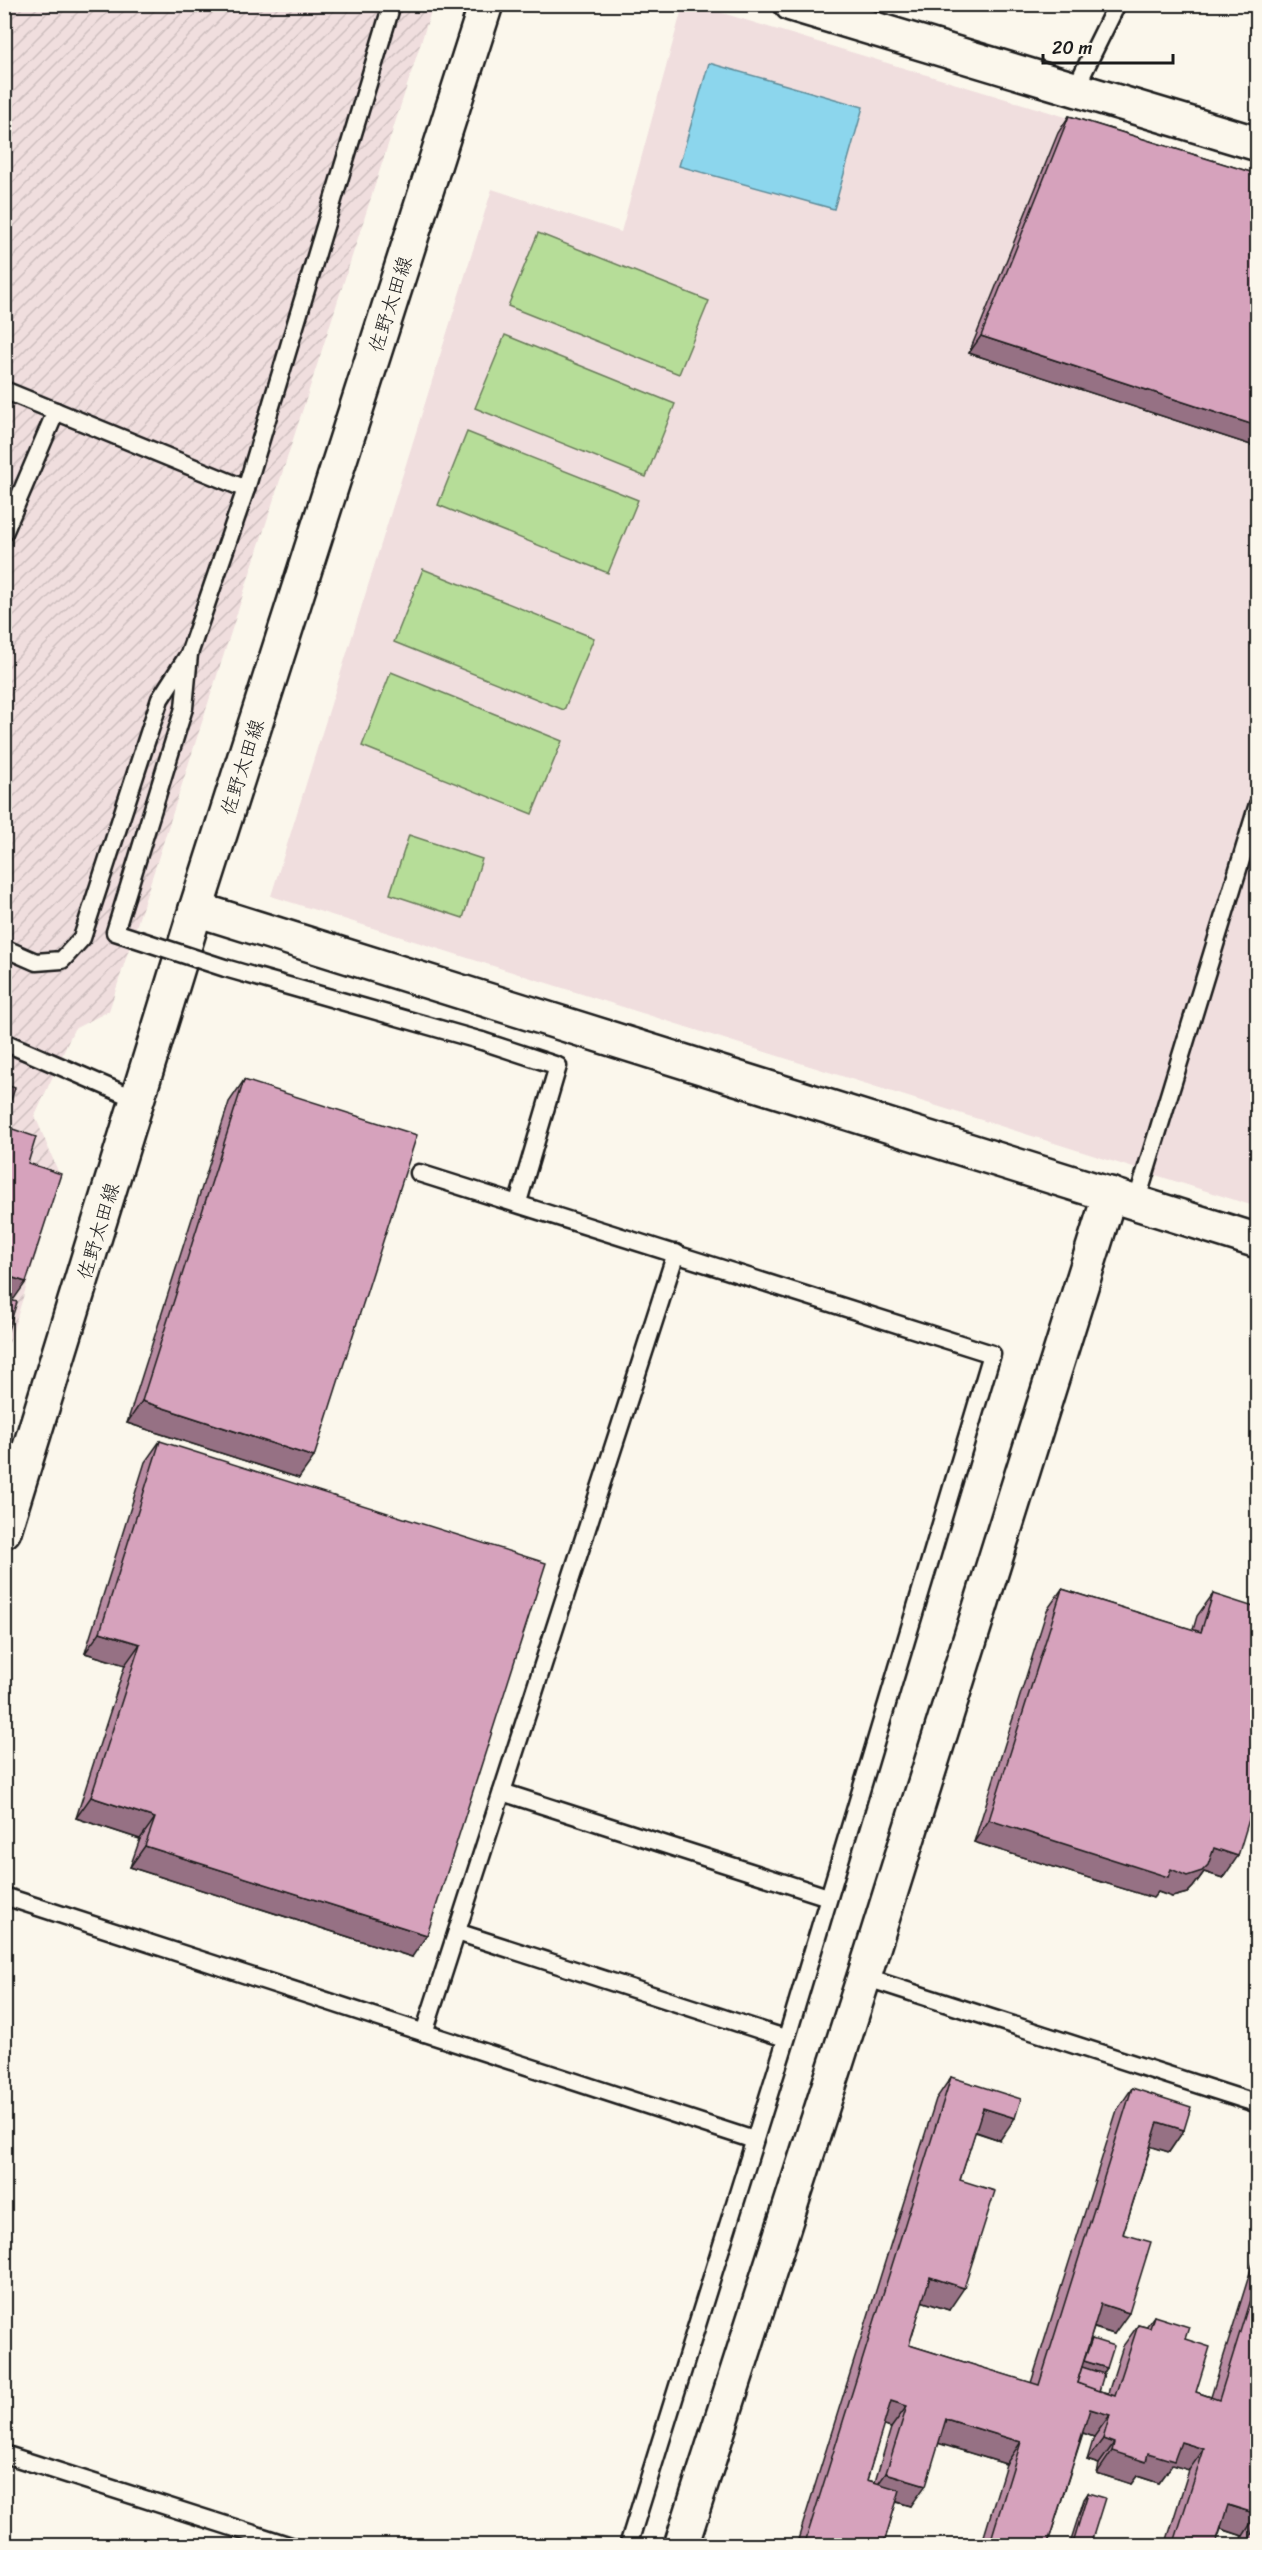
<svg xmlns="http://www.w3.org/2000/svg" width="1262" height="2550" viewBox="0 0 1262 2550" font-family="Sriracha,'Klee One',sans-serif">
<style>
.built{fill:#f0dede}
.industrial{fill:url(#industrial-furrows)}
.garden{fill:#b6dd98;stroke:#697c5a;stroke-width:1.5}
.water{fill:#8cd6ed;stroke:#5f8c99;stroke-width:1.5}
.lines{fill:none;stroke-linecap:round;stroke-linejoin:round}
.service-casing{stroke:#1c1c1c;stroke-width:21}
.minor-casing{stroke:#1c1c1c;stroke-width:38}
.secondary-casing{stroke:#1c1c1c;stroke-width:38}
.service{stroke:#fbf7ec;stroke-width:16}
.minor{stroke:#fbf7ec;stroke-width:33}
.secondary{stroke:#fbf7ec;stroke-width:33}
.service-bridge-casing{stroke:#1c1c1c;stroke-width:21;stroke-linecap:butt}
.service-bridge{stroke:#fbf7ec;stroke-width:16}
.wall{fill:#b88ba2;stroke:#1c1c1c;stroke-width:1.5;fill-rule:evenodd}
.shaded-wall{fill:#967184;stroke:#1c1c1c;stroke-width:1.5}
.building{fill:#d6a2bc;stroke:#1c1c1c;stroke-width:1.5}
.labels{text-anchor:middle;stroke-width:4.5;stroke-linejoin:round;paint-order:stroke}
.street-label{font-size:20px;fill:#1c1c1c;stroke:#fbf7ec}
</style>
<defs>
<pattern id="industrial-furrows" width="10" height="10" patternUnits="userSpaceOnUse" patternTransform="scale(1.5)"><rect width="10" height="10" fill="#f0dede"/><path d="M-1 1l2-2M0 10L10 0M9 11l2-2" fill="none" stroke="#cdbebe"/></pattern>
</defs>
<rect width="100%" height="100%" fill="#fbf7ec"/>
<filter id="ink" filterUnits="userSpaceOnUse"><feTurbulence type="fractalNoise" baseFrequency=".0167" numOctaves="2"/><feDisplacementMap in="SourceGraphic" scale="12" xChannelSelector="R" yChannelSelector="G"/><feConvolveMatrix kernelMatrix="1 2 1 2 8 2 1 2 1" color-interpolation-filters="sRGB"/></filter>
<g filter="url(#ink)">
<path class="built" d="M 683,5 L 696,5 L 1257,175 L 1257,1207 L 271,896 L 492,189 L 621,232 Z"/>
<path class="industrial" d="M 5,5 L 433,5 L 109,1011 L 74,1029 L 35,1116 L 60,1176 L 5,1357 Z"/>
<g class="garden">
<path d="M 538,233 L 709,301 L 679,374 L 508,306 Z"/>
<path d="M 505,335 L 675,404 L 646,477 L 475,408 Z"/>
<path d="M 467,432 L 638,500 L 608,573 L 438,505 Z"/>
<path d="M 423,569 L 594,638 L 564,710 L 394,642 Z"/>
<path d="M 391,672 L 562,741 L 532,814 L 362,746 Z"/>
<path d="M 409,835 L 482,859 L 463,918 L 390,894 Z"/>
</g>
<path class="water" d="M 709,63 L 863,107 L 834,209 L 679,166 Z"/>
<g class="lines">
<defs>
<g id="service">
<path d="M 1075,89 L 1117,4"/>
<path d="M 4,390 L 246,489"/>
<path d="M 4,533 L 56,411"/>
<path d="M 184,708 L 189,654 L 246,489 L 392,4"/>
<path d="M 4,948 L 36,962 L 62,960 L 82,938 L 160,699 L 187,657"/>
<path d="M 482,1041 L 558,1066 L 518,1202"/>
<path d="M 4,1042 L 138,1100"/>
<path d="M 419,1173 L 992,1354 L 790,2027 L 628,2546"/>
<path d="M 1136,1203 L 1258,804"/>
<path d="M 502,1792 L 828,1897"/>
<path d="M 4,1896 L 754,2140"/>
<path d="M 457,1932 L 785,2038"/>
<path d="M 864,1977 L 1258,2104"/>
<path d="M 424,2033 L 676,1253"/>
<path d="M 4,2454 L 291,2546"/>
</g>
<g id="minor">
<path d="M 791,4 L 1258,144"/>
<path d="M 196,909 L 1258,1241"/>
<path d="M 681,2546 L 864,1977 L 1110,1194"/>
</g>
<path id="secondary" d="M 4,1531 L 196,909 L 486,4"/>
</defs>
<use href="#service" class="service-casing"/>
<use href="#minor" class="minor-casing"/>
<use href="#secondary" class="secondary-casing"/>
<use href="#service" class="service"/>
<use href="#minor" class="minor"/>
<use href="#secondary" class="secondary"/>
<defs>
<path id="service-bridge" d="M 184,708 L 115,932 L 225,968 L 482,1041"/>
</defs>
<use href="#service-bridge" class="service-bridge-casing"/>
<use href="#service-bridge" class="service-bridge"/>
</g>
<g class="wall">
<path d="M 1069,116 L 1257,174 L 1257,447 L 969,353 L 1058,133 Z"/>
<path d="M 244,1080 L 299,1478 L 127,1423 L 229,1102 Z"/>
<path d="M 160,1441 L 412,1957 L 130,1867 L 140,1839 L 76,1818 L 125,1665 L 85,1653 L 145,1462 Z"/>
<path d="M 1062,1589 L 1193,1630 L 1197,1616 L 1213,1594 L 1223,1878 L 1204,1872 L 1193,1887 L 1187,1893 L 1172,1897 L 1158,1892 L 1153,1898 L 974,1842 L 1047,1610 Z"/>
<path d="M 951,2077 L 1000,2140 L 975,2132 L 960,2180 L 949,2310 L 922,2301 L 909,2345 L 1031,2383 L 1117,2110 L 1132,2088 L 1184,2130 L 1169,2152 L 1151,2146 L 1123,2234 L 1114,2334 L 1094,2328 L 1089,2342 L 1092,2339 L 1107,2368 L 1103,2374 L 1099,2391 L 1108,2393 L 1123,2346 L 1138,2325 L 1146,2327 L 1154,2316 L 1185,2339 L 1196,2392 L 1211,2397 L 1257,2250 L 1257,2546 L 1240,2546 L 1243,2536 L 1221,2529 L 1215,2546 L 1165,2546 L 1189,2470 L 1172,2465 L 1159,2483 L 1137,2476 L 1131,2484 L 1097,2473 L 1099,2464 L 1087,2460 L 1094,2437 L 1083,2433 L 1047,2546 L 981,2546 L 1006,2464 L 939,2443 L 911,2506 L 896,2502 L 883,2546 L 796,2546 L 936,2099 ZM 883,2425 L 891,2428 L 875,2482 L 867,2480 Z"/>
<path d="M 1088,2493 L 1090,2546 L 1069,2546 L 1084,2499 Z"/>
</g>
<g class="shaded-wall">
<path d="M 981,336 L 1257,426 L 1257,447 L 969,353 Z"/>
<path d="M 4,1275 L 26,1282 L 14,1299 L 4,1296 Z"/>
<path d="M 142,1401 L 314,1457 L 299,1478 L 127,1423 Z"/>
<path d="M 100,1632 L 140,1644 L 125,1665 L 85,1653 Z"/>
<path d="M 91,1797 L 155,1818 L 140,1839 L 76,1818 Z"/>
<path d="M 989,1820 L 1171,1869 L 1214,1848 L 1238,1856 L 1223,1878 L 1204,1872 L 1193,1887 L 1187,1893 L 1172,1897 L 1158,1892 L 1153,1898 L 974,1842 Z"/>
<path d="M 145,1846 L 427,1935 L 412,1957 L 130,1867 Z"/>
<path d="M 983,2108 L 1015,2118 L 1000,2140 L 968,2129 Z"/>
<path d="M 1158,2122 L 1184,2130 L 1169,2152 L 1143,2144 Z"/>
<path d="M 930,2277 L 964,2288 L 949,2310 L 915,2299 Z"/>
<path d="M 1101,2304 L 1129,2313 L 1114,2334 L 1086,2325 Z"/>
<path d="M 1084,2361 L 1107,2368 L 1103,2374 L 1080,2367 Z"/>
<path d="M 891,2401 L 907,2406 L 891,2428 L 875,2423 Z"/>
<path d="M 1090,2409 L 1110,2415 L 1094,2437 L 1075,2430 Z"/>
<path d="M 946,2419 L 1021,2442 L 1006,2464 L 931,2441 Z"/>
<path d="M 1103,2439 L 1114,2443 L 1099,2464 L 1087,2460 Z"/>
<path d="M 1181,2442 L 1204,2449 L 1189,2470 L 1172,2465 L 1159,2483 L 1137,2476 L 1131,2484 L 1097,2473 L 1112,2451 L 1148,2453 Z"/>
<path d="M 886,2473 L 926,2485 L 911,2506 L 871,2494 Z"/>
<path d="M 1228,2505 L 1257,2514 L 1243,2536 L 1213,2526 Z"/>
</g>
<g class="building">
<path d="M 1069,116 L 1257,174 L 1257,426 L 981,336 Z"/>
<path d="M 244,1080 L 417,1135 L 314,1457 L 142,1401 Z"/>
<path d="M 4,1084 L 15,1088 L 4,1121 Z"/>
<path d="M 4,1126 L 36,1137 L 28,1163 L 61,1174 L 26,1282 L 4,1275 Z"/>
<path d="M 4,1298 L 17,1302 L 4,1342 Z"/>
<path d="M 160,1441 L 546,1563 L 427,1935 L 145,1846 L 155,1818 L 91,1797 L 140,1644 L 100,1632 Z"/>
<path d="M 1062,1589 L 1201,1632 L 1213,1594 L 1257,1608 L 1257,1793 L 1238,1856 L 1214,1848 L 1208,1865 L 1202,1871 L 1187,1876 L 1171,1869 L 1168,1877 L 989,1820 Z"/>
<path d="M 951,2077 L 1021,2099 L 1015,2118 L 983,2108 L 960,2180 L 995,2191 L 964,2288 L 930,2277 L 909,2345 L 1039,2385 L 1132,2088 L 1191,2107 L 1184,2130 L 1158,2122 L 1123,2234 L 1151,2242 L 1129,2313 L 1101,2304 L 1077,2383 L 1115,2396 L 1138,2325 L 1150,2328 L 1154,2316 L 1189,2327 L 1185,2339 L 1210,2347 L 1196,2392 L 1219,2400 L 1257,2277 L 1257,2514 L 1228,2505 L 1215,2546 L 1173,2546 L 1204,2449 L 1181,2442 L 1174,2461 L 1148,2453 L 1146,2462 L 1112,2451 L 1114,2443 L 1103,2439 L 1110,2415 L 1090,2409 L 1047,2546 L 989,2546 L 1021,2442 L 946,2419 L 926,2485 L 886,2473 L 907,2406 L 891,2401 L 867,2480 L 900,2490 L 883,2546 L 804,2546 Z"/>
<path d="M 1092,2339 L 1114,2346 L 1107,2368 L 1084,2361 Z"/>
<path d="M 1082,2367 L 1104,2374 L 1099,2391 L 1077,2383 Z"/>
<path d="M 1088,2493 L 1105,2498 L 1090,2546 L 1072,2546 Z"/>
<path d="M 1257,2516 L 1257,2546 L 1248,2546 Z"/>
</g>
</g>
<g class="labels">
<g class="street-label">
<text transform="translate(390 304) rotate(-72)" y="7">佐野太田線</text>
<text transform="translate(242 767) rotate(-72)" y="7">佐野太田線</text>
<text transform="translate(98 1231) rotate(-73)" y="7">佐野太田線</text>
</g>
</g>
<rect width="1262" height="2550" fill="none" stroke="#fbf7ec" stroke-width="24"/>
<rect x="12" y="12" width="1238" height="2526" fill="none" stroke="#1c1c1c" stroke-width="2" filter="url(#ink)"/>
<path d="M1043 54v9h130v-9" fill="none" stroke="#1c1c1c" stroke-width="3"/>
<text x="1052" y="54" font-size="18" fill="#1c1c1c" stroke="#fbf7ec" stroke-width="4.5" paint-order="stroke">20 m</text>
</svg>
